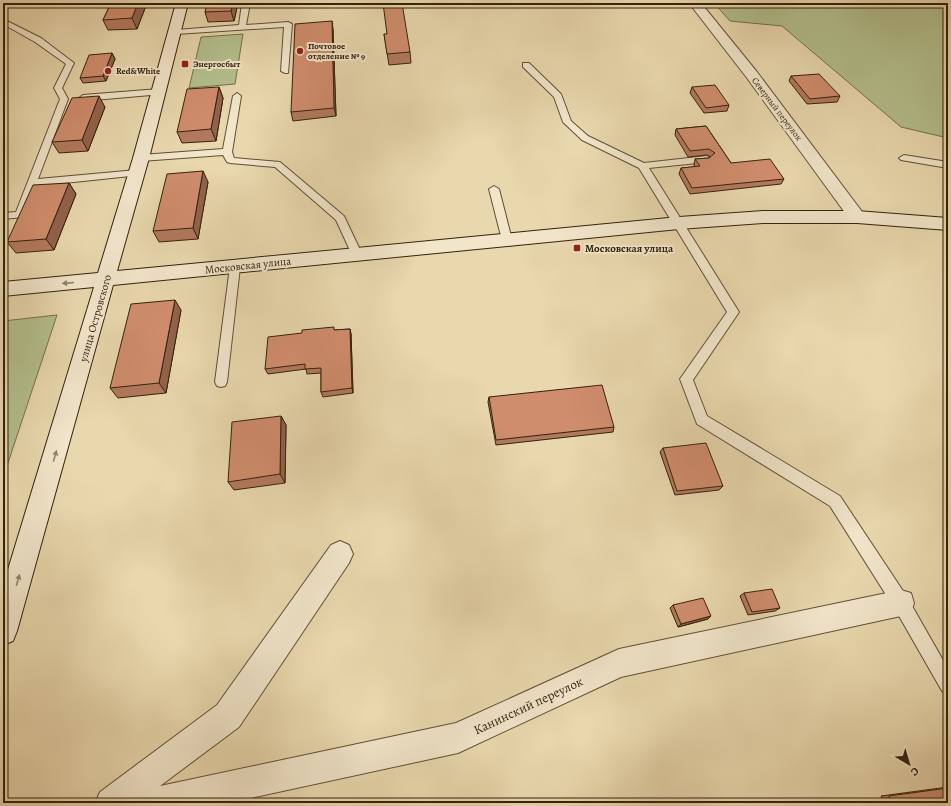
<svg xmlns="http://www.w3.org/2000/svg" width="951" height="806" viewBox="0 0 951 806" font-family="Alegreya,serif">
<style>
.green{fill:#b3bf8d;stroke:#73704d}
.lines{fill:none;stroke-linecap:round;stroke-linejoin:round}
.service-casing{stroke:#604f35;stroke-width:2}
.minor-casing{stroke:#604f35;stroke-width:2}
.secondary-casing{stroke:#33220d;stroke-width:2}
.service{fill:#f1e5ca;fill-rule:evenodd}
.minor{fill:#f1e5ca;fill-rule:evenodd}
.secondary{fill:#f1e5ca;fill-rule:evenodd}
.wall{fill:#b3795e;stroke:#33220d}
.shaded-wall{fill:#92634c;stroke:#33220d}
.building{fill:#d08d6d;stroke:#33220d}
.oneway{fill:#92846c}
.poi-dot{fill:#8f2418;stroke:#f1e5ca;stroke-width:1.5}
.labels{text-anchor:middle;stroke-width:4;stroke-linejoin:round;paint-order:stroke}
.far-poi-label{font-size:9px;font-weight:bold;fill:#33220d;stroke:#f1e5ca;text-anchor:start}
.far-street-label{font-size:9px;fill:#33220d;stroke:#f1e5ca}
.poi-label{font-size:11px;font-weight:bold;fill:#33220d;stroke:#f1e5ca;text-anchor:start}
.street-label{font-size:11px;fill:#33220d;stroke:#f1e5ca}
.near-street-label{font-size:13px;fill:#33220d;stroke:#f1e5ca}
</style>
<rect width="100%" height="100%" fill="#e9d7ad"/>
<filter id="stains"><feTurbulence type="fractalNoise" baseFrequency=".005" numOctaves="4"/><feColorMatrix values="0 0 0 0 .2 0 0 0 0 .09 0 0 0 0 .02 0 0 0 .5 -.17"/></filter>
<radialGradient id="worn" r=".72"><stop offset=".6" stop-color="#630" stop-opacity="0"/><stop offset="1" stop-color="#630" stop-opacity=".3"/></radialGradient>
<g class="green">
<path d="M 714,3 L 948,3 L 948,138 L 901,127 L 782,26 L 730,21 Z"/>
<path d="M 243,34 L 235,84 L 189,88 L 201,37 Z"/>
<path d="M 57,315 L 3,478 L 3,321 Z"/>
</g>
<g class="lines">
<defs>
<g id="service">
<path d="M 242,3 L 250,3 L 246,25 L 288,22 L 292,24 L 288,73 L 285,73 L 281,71 L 284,27 L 176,34 L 172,32 L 176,30 L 239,25 Z"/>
<path d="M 3,19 L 41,38 L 74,63 L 62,88 L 68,99 L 38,179 L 137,170 L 142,173 L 140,175 L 36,186 L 24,217 L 3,219 L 3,213 L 16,212 L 60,99 L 54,88 L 66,64 L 35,42 L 3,24 Z"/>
<path d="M 523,63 L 529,63 L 561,94 L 571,121 L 588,136 L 644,163 L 707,156 L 712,159 L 707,162 L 649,168 L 739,312 L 693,380 L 707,416 L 840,496 L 907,597 L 948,669 L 948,694 L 942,691 L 895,609 L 830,506 L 697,424 L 680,379 L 727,312 L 639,168 L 582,140 L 563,122 L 554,97 L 523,67 Z"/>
<path d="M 159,89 L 162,90 L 163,92 L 162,94 L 83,101 L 79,98 L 83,95 Z"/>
<path d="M 237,93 L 241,96 L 232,152 L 234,158 L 280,162 L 344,216 L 362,254 L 361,257 L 353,257 L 336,220 L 275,167 L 230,163 L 227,162 L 223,155 L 141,161 L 136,158 L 141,155 L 223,149 L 233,96 Z"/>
<path d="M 904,155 L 948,162 L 948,168 L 901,160 L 899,158 Z"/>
<path d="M 494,186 L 499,189 L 512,240 L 511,243 L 503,243 L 502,240 L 489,189 Z"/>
<path d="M 235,263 L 239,264 L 240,267 L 227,382 L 225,386 L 221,387 L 217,386 L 215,382 L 230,267 L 231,264 Z"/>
</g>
<g id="minor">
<path d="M 689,3 L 701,3 L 757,72 L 863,213 L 866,217 L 863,221 L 857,223 L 851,221 L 747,78 Z"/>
<path d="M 340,541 L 349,545 L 353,554 L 349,563 L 239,727 L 160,786 L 456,723 L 619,649 L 901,590 L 911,593 L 914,603 L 911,613 L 901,616 L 621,677 L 458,753 L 228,803 L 95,803 L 100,792 L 217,705 L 331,545 Z"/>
</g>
<path id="secondary" d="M 176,3 L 188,3 L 149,158 L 117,271 L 679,217 L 763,211 L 857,211 L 948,218 L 948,230 L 857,223 L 763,223 L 679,229 L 113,285 L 17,631 L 13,641 L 3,645 L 3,586 L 94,287 L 3,296 L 3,282 L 98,273 L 133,158 Z"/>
</defs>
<use href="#service" class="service-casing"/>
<use href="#minor" class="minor-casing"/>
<use href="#secondary" class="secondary-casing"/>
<use href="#service" class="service"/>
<use href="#minor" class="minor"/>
<use href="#secondary" class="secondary"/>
</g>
<g class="wall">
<path d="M 111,3 L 147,3 L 137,29 L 108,30 L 103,20 Z"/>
<path d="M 238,3 L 234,21 L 208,22 L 205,12 Z"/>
<path d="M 332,21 L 333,30 L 336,116 L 293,121 L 291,112 Z"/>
<path d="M 384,34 L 410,52 L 411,63 L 389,65 Z"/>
<path d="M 112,53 L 115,59 L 106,81 L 83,83 L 80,78 Z"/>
<path d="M 791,76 L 840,96 L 837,102 L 807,104 L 789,81 Z"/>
<path d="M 219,87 L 223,98 L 216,141 L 182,143 L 177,132 Z"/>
<path d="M 692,87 L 729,105 L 727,111 L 704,113 L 690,93 Z"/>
<path d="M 105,107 L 88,151 L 59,153 L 52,142 Z"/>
<path d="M 706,126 L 731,163 L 784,179 L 781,184 L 690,194 L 679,174 L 681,168 L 695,167 L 694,165 L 695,159 L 709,158 L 711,157 L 707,155 L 688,157 L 675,135 L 676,129 Z"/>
<path d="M 208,182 L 198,239 L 159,242 L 153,231 Z"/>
<path d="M 69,183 L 76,194 L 54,250 L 16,253 L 7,242 Z"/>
<path d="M 181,310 L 166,393 L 118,398 L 110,388 Z"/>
<path d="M 350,329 L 351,334 L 353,393 L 323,397 L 321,392 L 321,373 L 307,374 L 306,369 L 268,374 L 265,369 L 335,330 Z"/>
<path d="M 489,397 L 614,427 L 613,432 L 496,445 L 488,402 Z"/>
<path d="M 281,416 L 286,425 L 285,483 L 234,490 L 228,482 Z"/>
<path d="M 663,448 L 723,486 L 719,490 L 675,495 L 660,452 Z"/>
<path d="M 744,593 L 780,608 L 775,611 L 748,615 L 740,596 Z"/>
<path d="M 673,605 L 711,616 L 708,619 L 678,627 L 670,608 Z"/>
<path d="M 948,787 L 948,803 L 884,803 L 881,796 Z"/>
</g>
<g class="shaded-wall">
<path d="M 138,3 L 147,3 L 137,29 L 132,18 Z"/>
<path d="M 233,3 L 238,3 L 234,21 L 231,11 Z"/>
<path d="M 332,21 L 333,30 L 336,116 L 334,108 Z"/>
<path d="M 112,53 L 115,59 L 106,81 L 103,76 Z"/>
<path d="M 219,87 L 223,98 L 216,141 L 211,129 Z"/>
<path d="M 99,96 L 105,107 L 88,151 L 82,140 Z"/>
<path d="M 203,171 L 208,182 L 198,239 L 193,228 Z"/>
<path d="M 69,183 L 76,194 L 54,250 L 46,239 Z"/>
<path d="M 175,300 L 181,310 L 166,393 L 159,383 Z"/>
<path d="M 350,329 L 351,334 L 353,393 L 352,388 Z"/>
<path d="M 281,416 L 286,425 L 285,483 L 280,474 Z"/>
<path d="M 711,616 L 708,619 L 678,627 L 681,624 Z"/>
</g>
<g class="building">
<path d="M 111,3 L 138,3 L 132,18 L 103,20 Z"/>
<path d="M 207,3 L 233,3 L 231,11 L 205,12 Z"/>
<path d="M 383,3 L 402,3 L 410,52 L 387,54 L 384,34 L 387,34 Z"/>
<path d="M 332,21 L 334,108 L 291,112 L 295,24 Z"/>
<path d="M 112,53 L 103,76 L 80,78 L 89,55 Z"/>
<path d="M 819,74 L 840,96 L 810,99 L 791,76 Z"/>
<path d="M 715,85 L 729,105 L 706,108 L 692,87 Z"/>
<path d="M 219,87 L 211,129 L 177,132 L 187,89 Z"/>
<path d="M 99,96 L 82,140 L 52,142 L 72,98 Z"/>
<path d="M 706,126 L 731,163 L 770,159 L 784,179 L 692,188 L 681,168 L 700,166 L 695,159 L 709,158 L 715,153 L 709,149 L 690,151 L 676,129 Z"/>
<path d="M 203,171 L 193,228 L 153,231 L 167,174 Z"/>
<path d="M 69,183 L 46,239 L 7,242 L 33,185 Z"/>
<path d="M 175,300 L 159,383 L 110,388 L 131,304 Z"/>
<path d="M 334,327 L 334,330 L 350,329 L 352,388 L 321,392 L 321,368 L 305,369 L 305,364 L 265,369 L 268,337 L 302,333 L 302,330 Z"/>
<path d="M 602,385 L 614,427 L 496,440 L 489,397 Z"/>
<path d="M 281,416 L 280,474 L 228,482 L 232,422 Z"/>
<path d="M 706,443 L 723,486 L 677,491 L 663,448 Z"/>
<path d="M 772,589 L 780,608 L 752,612 L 744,593 Z"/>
<path d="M 703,598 L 711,616 L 681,624 L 673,605 Z"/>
<path d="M 948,788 L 948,803 L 891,803 L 889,796 Z"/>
</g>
<defs><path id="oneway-solid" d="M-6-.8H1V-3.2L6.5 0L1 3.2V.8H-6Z"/></defs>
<g class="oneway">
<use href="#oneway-solid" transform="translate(68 283) rotate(175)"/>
<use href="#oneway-solid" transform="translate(55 456) rotate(-74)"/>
<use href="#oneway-solid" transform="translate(18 580) rotate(-74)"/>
</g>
<g class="poi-dot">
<circle cx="300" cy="51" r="4"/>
<rect x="181" y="60" width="8" height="8" rx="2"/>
<circle cx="108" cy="71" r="4"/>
<rect x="573" y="244" width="8" height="8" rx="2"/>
</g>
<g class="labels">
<g class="far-poi-label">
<text x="308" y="49">Почтовое<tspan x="308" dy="10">отделение № 9</tspan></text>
<text x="193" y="67">Энергосбыт</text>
<text x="116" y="74">Red&amp;White</text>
</g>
<g class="far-street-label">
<text transform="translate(777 109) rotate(53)" y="3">Северный переулок</text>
</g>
<g class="poi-label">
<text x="585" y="252">Московская улица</text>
</g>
<g class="street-label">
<text transform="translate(248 265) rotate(-6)" y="4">Московская улица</text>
<text transform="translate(95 318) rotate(-74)" y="4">улица Островского</text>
</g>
<g class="near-street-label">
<text transform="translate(528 705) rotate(-25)" y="5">Канинский переулок</text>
</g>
</g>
<rect width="951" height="806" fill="none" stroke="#e9d7ad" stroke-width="16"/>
<rect x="4" y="4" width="943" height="798" fill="none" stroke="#33220d" stroke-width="2"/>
<rect x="8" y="8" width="935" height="790" fill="none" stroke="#33220d"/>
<g transform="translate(909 764) rotate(142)" stroke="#f1e5ca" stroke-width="3" paint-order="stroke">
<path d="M0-3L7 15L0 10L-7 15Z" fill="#33220d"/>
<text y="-6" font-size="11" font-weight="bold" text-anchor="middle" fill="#33220d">С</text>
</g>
<rect width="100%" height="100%" filter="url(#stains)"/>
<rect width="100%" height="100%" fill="url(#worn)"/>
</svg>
